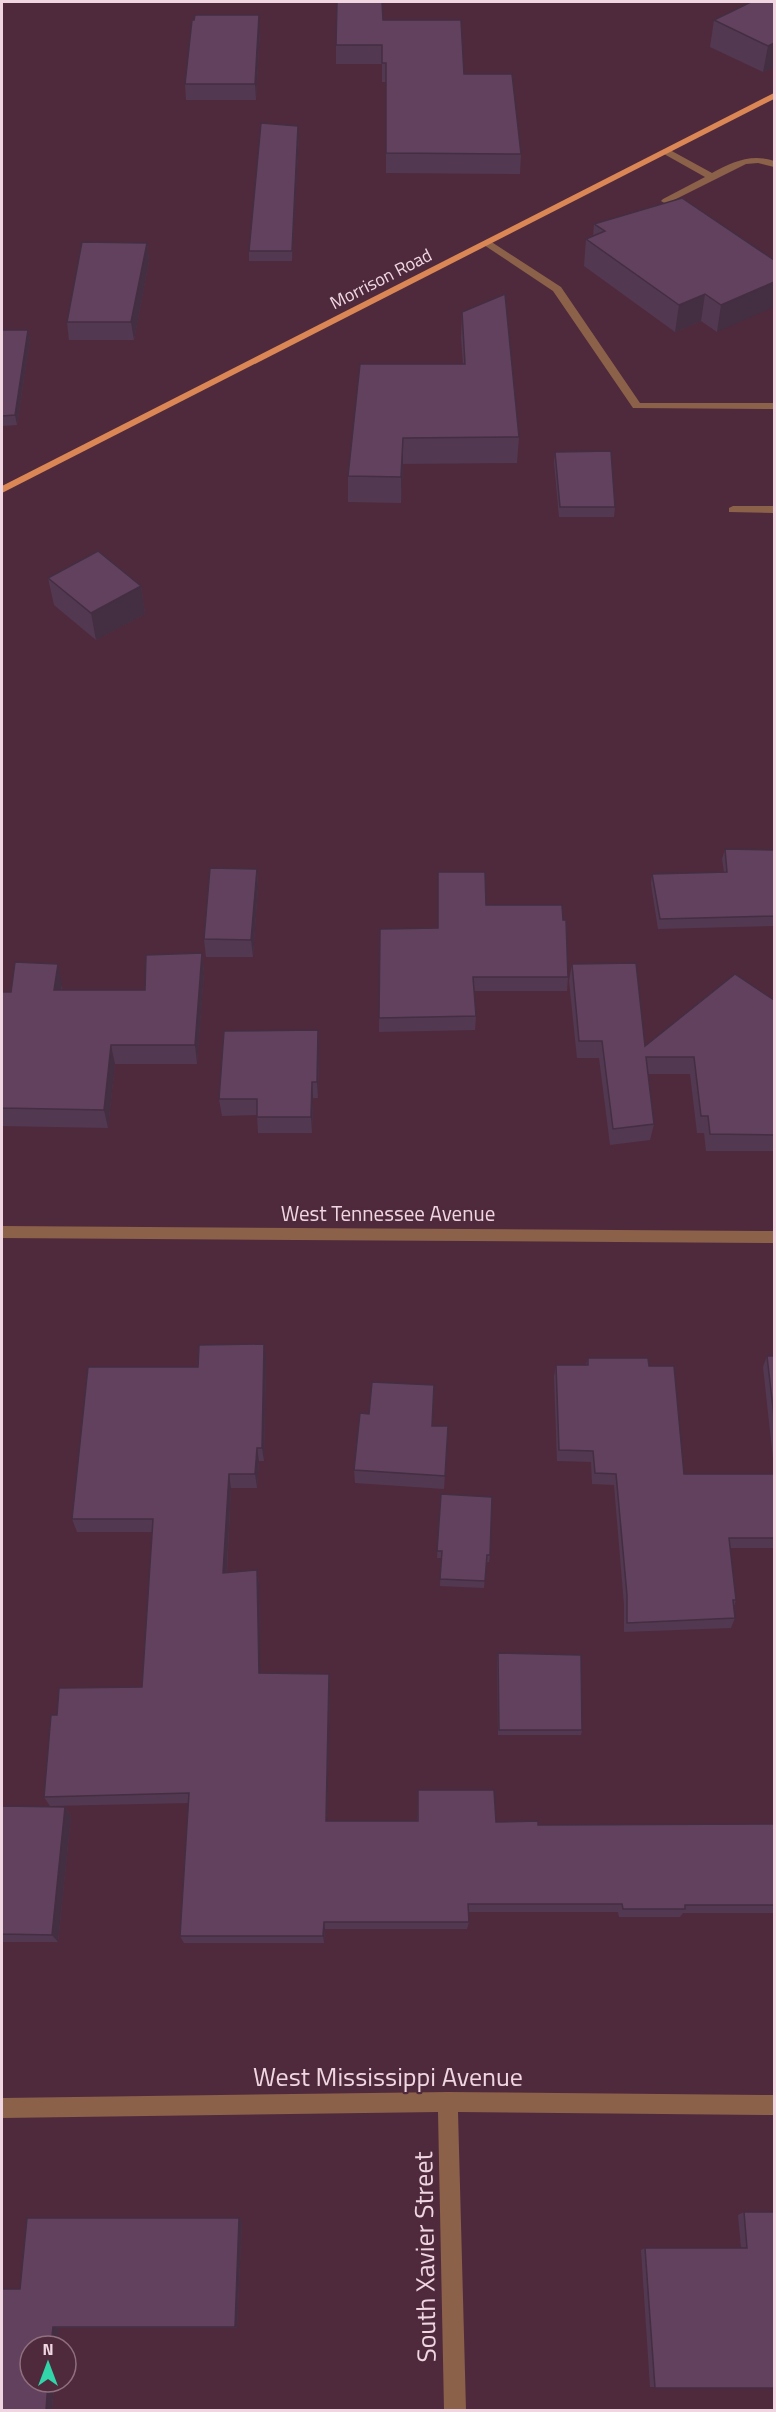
<svg xmlns="http://www.w3.org/2000/svg" width="776" height="2412" viewBox="0 0 776 2412" font-family="'Titillium Web',sans-serif">
<style>
.lines{fill:none;stroke-linecap:round;stroke-linejoin:round}
.minor{fill:#8b614a;fill-rule:evenodd}
.major{fill:#db8655;fill-rule:evenodd}
.wall{fill:#533851}
.shaded-wall{fill:#442e42}
.building{fill:#61415e;stroke:#442e42;stroke-width:1.5}
.labels{text-anchor:middle;stroke-width:4.5;stroke-linejoin:round;paint-order:stroke}
.far-street-label{font-size:18px;fill:#efd6e1;stroke:#4f2a3c}
.street-label{font-size:21px;fill:#efd6e1;stroke:#4f2a3c}
.near-street-label{font-size:26px;fill:#efd6e1;stroke:#4f2a3c}
</style>
<rect width="100%" height="100%" fill="#4f2a3c"/>
<g class="lines">
<g class="minor">
<path d="M 664,150 L 670,150 L 712,173 C 732,162 751,153 774,161 L 774,167 L 758,163 L 746,164 L 666,204 L 661,201 L 663,199 L 705,177 L 664,154 Z"/>
<path d="M 484,241 L 490,241 L 561,287 L 640,403 L 774,403 L 774,409 L 633,408 L 553,291 L 484,245 Z"/>
<path d="M 733,506 L 774,506 L 774,513 L 729,512 L 729,508 Z"/>
<path d="M 2,1226 L 774,1231 L 774,1243 L 2,1238 Z"/>
<path d="M 448,2092 L 774,2095 L 774,2115 L 458,2112 L 466,2410 L 444,2410 L 438,2112 L 2,2118 L 2,2098 Z"/>
</g>
<path class="major" d="M 774,93 L 774,99 L 2,493 L 2,486 Z"/>
</g>
<g class="wall">
<path d="M 774,2 L 774,67 L 763,72 L 710,47 L 714,20 Z"/>
<path d="M 383,20 L 464,74 L 521,154 L 520,174 L 386,173 L 386,82 L 382,82 L 382,64 L 336,64 L 336,45 Z"/>
<path d="M 260,31 L 256,100 L 186,100 L 185,84 Z"/>
<path d="M 299,136 L 292,261 L 249,261 L 249,251 Z"/>
<path d="M 594,224 L 774,260 L 717,332 L 701,321 L 675,332 L 584,266 L 586,239 L 593,237 Z"/>
<path d="M 147,243 L 149,261 L 134,340 L 69,340 L 67,322 Z"/>
<path d="M 462,312 L 519,437 L 517,463 L 403,464 L 401,503 L 348,502 L 348,476 L 463,364 L 461,338 Z"/>
<path d="M 2,330 L 28,330 L 30,340 L 17,425 L 2,426 Z"/>
<path d="M 555,452 L 615,507 L 614,517 L 559,517 L 554,462 Z"/>
<path d="M 48,578 L 141,586 L 145,614 L 96,640 L 54,605 Z"/>
<path d="M 725,849 L 774,850 L 774,926 L 658,929 L 651,884 L 652,874 L 724,872 L 722,859 Z"/>
<path d="M 257,869 L 258,887 L 253,957 L 206,957 L 204,939 Z"/>
<path d="M 486,905 L 568,977 L 567,991 L 474,991 L 476,1016 L 475,1030 L 379,1032 L 380,929 L 437,928 Z"/>
<path d="M 202,953 L 204,973 L 197,1064 L 115,1064 L 108,1128 L 2,1126 L 2,992 L 11,992 L 62,984 L 62,990 L 145,990 Z"/>
<path d="M 572,964 L 645,1046 L 774,1000 L 774,1151 L 706,1151 L 704,1133 L 697,1133 L 690,1074 L 648,1074 L 654,1124 L 650,1140 L 610,1145 L 599,1058 L 577,1058 L 569,981 Z"/>
<path d="M 318,1030 L 319,1047 L 318,1098 L 313,1098 L 312,1133 L 258,1133 L 257,1115 L 222,1116 L 219,1099 Z"/>
<path d="M 767,1356 L 774,1356 L 774,1468 L 763,1367 Z"/>
<path d="M 588,1358 L 649,1366 L 684,1474 L 774,1474 L 774,1548 L 730,1548 L 736,1600 L 734,1606 L 735,1618 L 731,1628 L 624,1632 L 624,1605 L 614,1485 L 592,1484 L 591,1462 L 557,1461 L 554,1377 L 556,1365 L 586,1365 Z"/>
<path d="M 266,1359 L 264,1461 L 259,1461 L 257,1488 L 231,1488 L 227,1572 L 257,1570 L 259,1583 L 260,1673 L 329,1674 L 330,1685 L 327,1821 L 417,1821 L 418,1790 L 496,1822 L 538,1825 L 774,1824 L 774,1913 L 683,1913 L 680,1917 L 619,1917 L 618,1912 L 469,1912 L 469,1922 L 467,1929 L 325,1929 L 324,1943 L 184,1943 L 180,1936 L 189,1803 L 50,1806 L 44,1797 L 57,1715 L 142,1687 L 152,1532 L 77,1532 L 72,1519 L 198,1367 Z"/>
<path d="M 432,1426 L 448,1426 L 444,1489 L 355,1483 L 354,1470 Z"/>
<path d="M 441,1494 L 490,1555 L 489,1562 L 486,1562 L 484,1588 L 440,1586 L 441,1558 L 437,1558 Z"/>
<path d="M 498,1653 L 582,1730 L 581,1735 L 498,1735 L 497,1659 Z"/>
<path d="M 2,1806 L 65,1807 L 71,1816 L 58,1942 L 2,1942 Z"/>
<path d="M 744,2212 L 774,2388 L 650,2387 L 641,2250 L 645,2248 L 741,2248 L 738,2215 Z"/>
<path d="M 242,2221 L 237,2328 L 59,2328 L 52,2410 L 2,2410 L 20,2289 Z"/>
</g>
<g class="shaded-wall">
<path d="M 259,15 L 260,31 L 256,100 L 255,84 Z"/>
<path d="M 774,43 L 774,67 L 763,72 L 768,46 Z"/>
<path d="M 298,126 L 299,136 L 292,261 L 292,251 Z"/>
<path d="M 147,243 L 149,261 L 134,340 L 131,322 Z"/>
<path d="M 774,282 L 774,307 L 717,332 L 721,305 Z"/>
<path d="M 705,294 L 701,321 L 675,332 L 679,305 Z"/>
<path d="M 28,330 L 30,340 L 17,425 L 15,415 Z"/>
<path d="M 403,438 L 403,464 L 401,503 L 401,477 Z"/>
<path d="M 141,586 L 145,614 L 96,640 L 91,613 Z"/>
<path d="M 257,869 L 258,887 L 253,957 L 251,940 Z"/>
<path d="M 202,953 L 204,973 L 197,1064 L 195,1045 Z"/>
<path d="M 58,964 L 62,984 L 59,1009 L 54,990 Z"/>
<path d="M 318,1030 L 319,1047 L 318,1098 L 317,1082 Z"/>
<path d="M 111,1045 L 115,1064 L 108,1128 L 104,1110 Z"/>
<path d="M 312,1082 L 313,1098 L 312,1133 L 311,1117 Z"/>
<path d="M 264,1344 L 266,1359 L 264,1461 L 262,1448 Z"/>
<path d="M 257,1448 L 259,1461 L 257,1488 L 255,1474 Z"/>
<path d="M 229,1474 L 231,1488 L 226,1585 L 223,1573 Z"/>
<path d="M 257,1570 L 259,1583 L 261,1684 L 259,1673 Z"/>
<path d="M 329,1674 L 330,1685 L 327,1830 L 326,1821 Z"/>
<path d="M 65,1807 L 71,1816 L 58,1942 L 52,1935 Z"/>
<path d="M 324,1922 L 325,1929 L 324,1943 L 323,1936 Z"/>
<path d="M 239,2218 L 242,2221 L 237,2328 L 235,2327 Z"/>
<path d="M 53,2327 L 59,2328 L 58,2346 L 51,2346 Z"/>
<path d="M 48,2382 L 54,2382 L 52,2410 L 46,2410 Z"/>
</g>
<g class="building">
<path d="M 337,2 L 382,2 L 383,20 L 461,20 L 464,74 L 512,74 L 521,154 L 386,153 L 386,63 L 382,63 L 382,45 L 336,45 Z"/>
<path d="M 751,2 L 774,2 L 774,43 L 768,46 L 714,20 Z"/>
<path d="M 195,15 L 259,15 L 255,84 L 185,84 L 192,20 L 194,20 Z"/>
<path d="M 261,123 L 298,126 L 292,251 L 249,251 Z"/>
<path d="M 682,198 L 774,260 L 774,282 L 721,305 L 705,294 L 679,305 L 586,239 L 605,231 L 594,224 Z"/>
<path d="M 82,242 L 147,243 L 131,322 L 67,322 Z"/>
<path d="M 505,294 L 519,437 L 403,438 L 401,477 L 348,476 L 360,364 L 465,364 L 462,312 Z"/>
<path d="M 2,330 L 28,330 L 15,415 L 2,416 Z"/>
<path d="M 611,451 L 615,507 L 560,507 L 555,452 Z"/>
<path d="M 98,551 L 141,586 L 91,613 L 48,578 Z"/>
<path d="M 725,849 L 774,850 L 774,916 L 660,919 L 652,874 L 727,872 Z"/>
<path d="M 210,868 L 257,869 L 251,940 L 204,939 Z"/>
<path d="M 438,872 L 485,872 L 486,905 L 562,905 L 563,920 L 566,920 L 568,977 L 473,977 L 476,1016 L 379,1018 L 380,929 L 438,928 Z"/>
<path d="M 202,953 L 195,1045 L 111,1045 L 104,1110 L 2,1108 L 2,992 L 11,992 L 15,962 L 58,964 L 54,990 L 145,990 L 146,955 Z"/>
<path d="M 636,963 L 645,1046 L 735,974 L 774,1000 L 774,1135 L 710,1134 L 708,1116 L 701,1116 L 694,1057 L 646,1057 L 654,1124 L 613,1129 L 602,1041 L 579,1041 L 572,964 Z"/>
<path d="M 318,1030 L 317,1082 L 312,1082 L 311,1117 L 257,1117 L 257,1099 L 219,1099 L 224,1031 Z"/>
<path d="M 264,1344 L 262,1448 L 257,1448 L 255,1474 L 229,1474 L 223,1573 L 257,1570 L 259,1673 L 329,1674 L 326,1821 L 418,1821 L 418,1790 L 494,1790 L 496,1822 L 538,1821 L 538,1825 L 774,1824 L 774,1905 L 685,1905 L 685,1909 L 623,1909 L 622,1904 L 468,1904 L 469,1922 L 324,1922 L 323,1936 L 180,1936 L 189,1793 L 44,1797 L 51,1715 L 57,1715 L 59,1688 L 142,1687 L 153,1519 L 72,1519 L 88,1367 L 198,1367 L 199,1345 Z"/>
<path d="M 767,1356 L 774,1356 L 774,1417 Z"/>
<path d="M 588,1358 L 648,1358 L 649,1366 L 674,1366 L 684,1474 L 774,1474 L 774,1538 L 729,1538 L 736,1600 L 733,1600 L 735,1618 L 627,1623 L 627,1595 L 616,1474 L 595,1473 L 593,1451 L 559,1450 L 556,1365 L 588,1365 Z"/>
<path d="M 372,1382 L 434,1385 L 432,1426 L 448,1426 L 445,1476 L 354,1470 L 360,1413 L 369,1414 Z"/>
<path d="M 441,1494 L 492,1497 L 490,1555 L 487,1555 L 485,1581 L 440,1579 L 442,1551 L 437,1551 Z"/>
<path d="M 498,1653 L 581,1655 L 582,1730 L 499,1730 Z"/>
<path d="M 2,1806 L 65,1807 L 52,1935 L 2,1934 Z"/>
<path d="M 744,2212 L 774,2212 L 774,2388 L 655,2388 L 645,2248 L 747,2248 Z"/>
<path d="M 27,2218 L 239,2218 L 235,2327 L 53,2327 L 51,2346 L 30,2346 L 30,2382 L 48,2382 L 46,2410 L 2,2410 L 2,2289 L 20,2289 Z"/>
</g>
<g class="labels">
<g class="far-street-label">
<text transform="translate(381 279) rotate(-27)" y="6">Morrison Road</text>
</g>
<g class="street-label">
<text x="388" y="1221">West Tennessee Avenue</text>
</g>
<g class="near-street-label">
<text x="388" y="2086">West Mississippi Avenue</text>
<text transform="translate(425 2257) rotate(-91)" y="9">South Xavier Street</text>
</g>
</g>
<rect width="776" height="2412" fill="none" stroke="#efd6e1" stroke-width="6"/>
<g transform="translate(48 2364)"><circle r="28" fill="#4f2a3c" stroke="#8f6f7e" stroke-width="1.5"/>
<path d="M0-4.5L10 22L0 15L-10 22Z" fill="#32d4a9"/>
<text y="-9" font-size="16" font-weight="bold" text-anchor="middle" fill="#efd6e1">N</text>
</g>
</svg>
